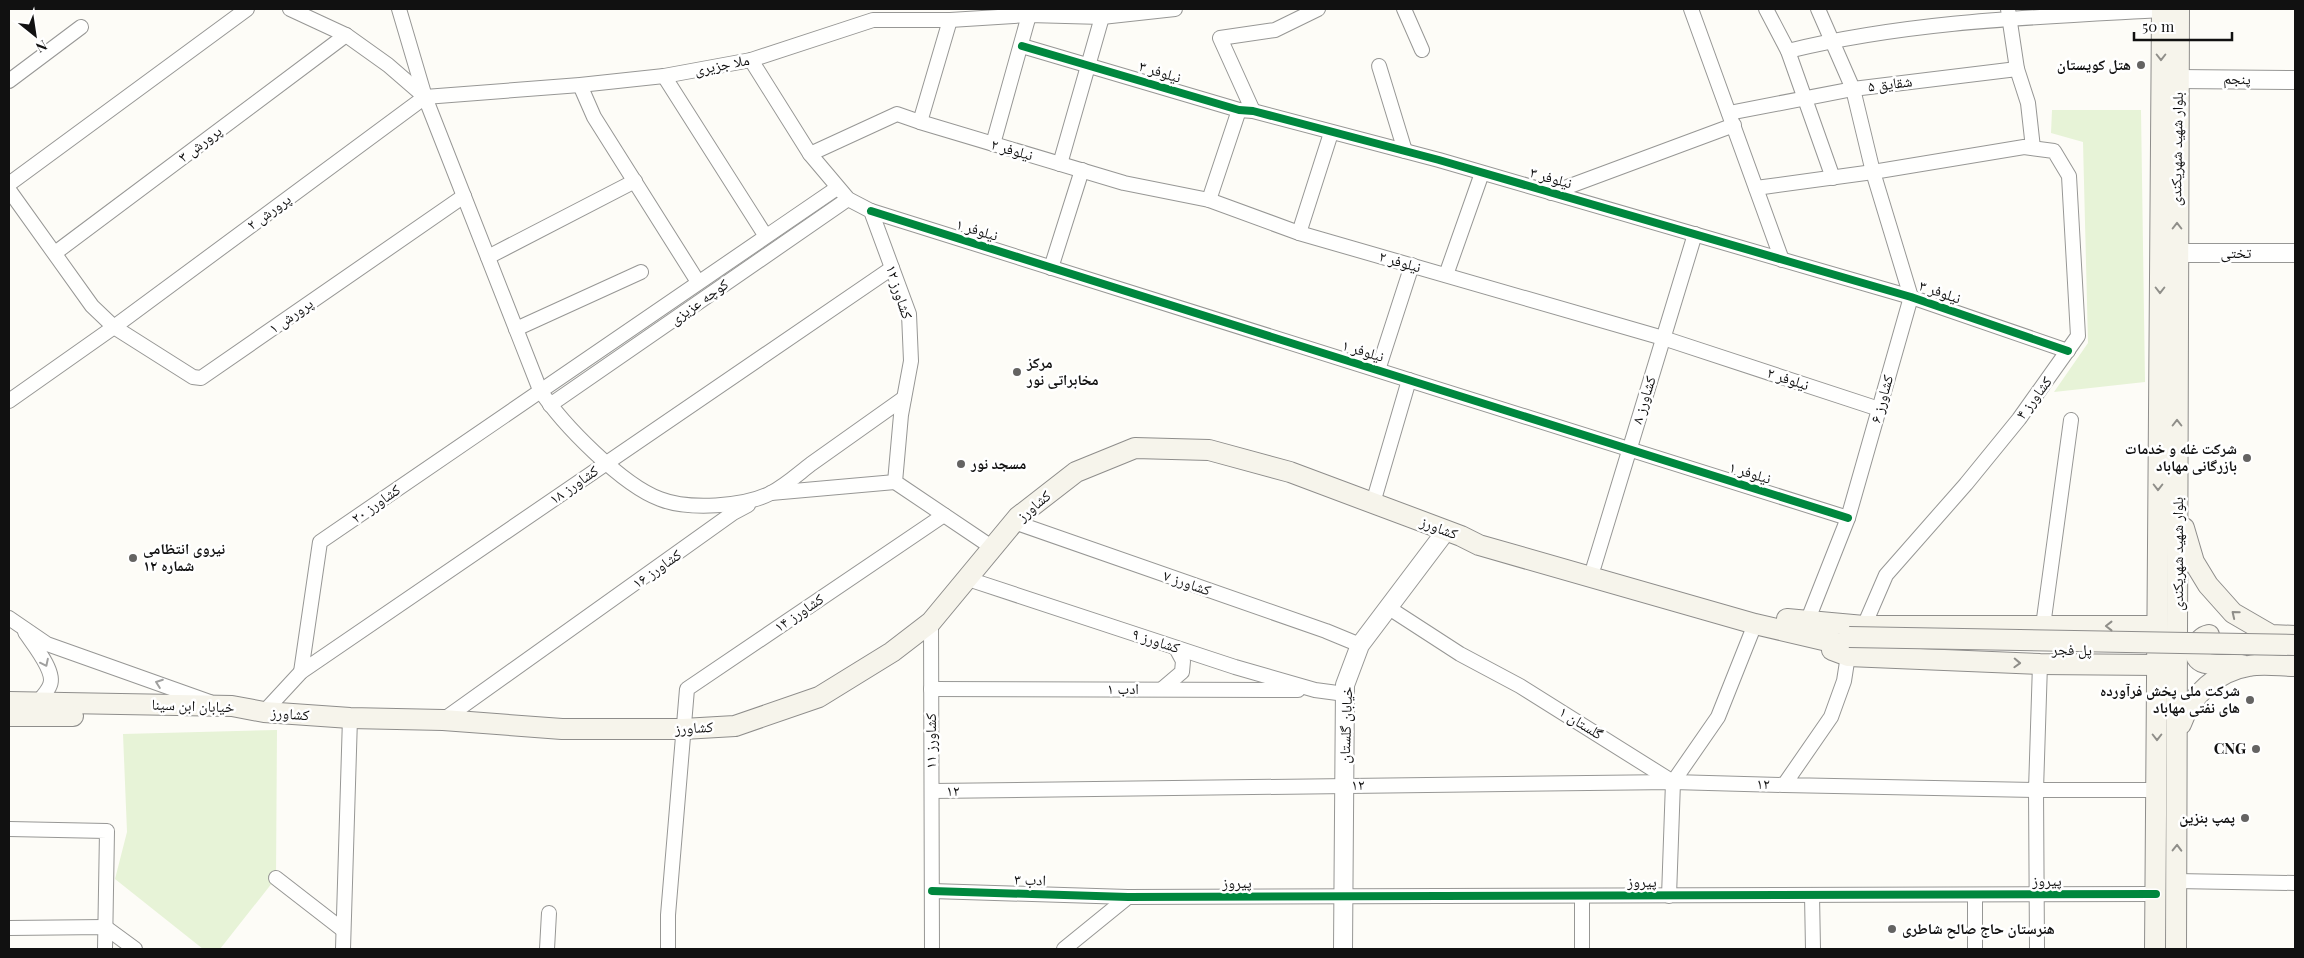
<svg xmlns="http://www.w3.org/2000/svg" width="2304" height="958" viewBox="0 0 2304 958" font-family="'Playfair Display','Noto Naskh Arabic',serif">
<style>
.green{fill:#e7f3d7}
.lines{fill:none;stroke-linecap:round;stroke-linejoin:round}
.minor-casing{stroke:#979795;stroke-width:16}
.tertiary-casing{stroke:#979795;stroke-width:20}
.secondary-casing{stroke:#8e8d8b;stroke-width:22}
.minor{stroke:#fffffe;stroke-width:14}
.tertiary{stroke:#fffffe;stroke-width:18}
.secondary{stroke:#f6f4eb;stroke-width:20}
.secondary-bridge-casing{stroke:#8e8d8b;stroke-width:22;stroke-linecap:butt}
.secondary-bridge{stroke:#f6f4eb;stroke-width:20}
.cycleway-casing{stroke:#fff;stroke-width:11}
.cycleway{stroke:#00873e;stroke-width:8}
.oneway{stroke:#8f8e89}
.oneway2{stroke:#a0a09f}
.poi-dot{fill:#646362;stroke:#fff;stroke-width:2}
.labels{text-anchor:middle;stroke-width:5;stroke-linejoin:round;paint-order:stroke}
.street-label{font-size:15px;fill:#111;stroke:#fff}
.poi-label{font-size:15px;font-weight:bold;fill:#111;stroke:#fff;text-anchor:end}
</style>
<rect width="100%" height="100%" fill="#fdfcf7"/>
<g class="green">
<path d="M 2052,110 L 2141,110 L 2145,382 L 2054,392 L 2088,343 L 2083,142 L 2051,133 Z"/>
<path d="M 277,730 L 276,878 L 220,949 L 203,949 L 115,879 L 127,832 L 123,734 Z"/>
</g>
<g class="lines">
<defs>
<g id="minor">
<path d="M 290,9 L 346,35 L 388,65 L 425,97 L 580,85 L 664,76 L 751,60 L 873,20 L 950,20 L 1029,15 L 1102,17 L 1175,9"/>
<path d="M 399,9 L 425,97 L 540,390 C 562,424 622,485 660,499 C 688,510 744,507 771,493 C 785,486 798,474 811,464 C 842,442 873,420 904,398"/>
<path d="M 1404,9 L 1422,50"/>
<path d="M 1691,9 L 1782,260"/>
<path d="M 1766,9 L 1788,51 L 1833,178"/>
<path d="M 2008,9 L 2017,69"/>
<path d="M 1022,46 L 1239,110 L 1253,111 L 1439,160 L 1911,297 L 2068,351"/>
<path d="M 1788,51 C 1910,21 2037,17 2161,10"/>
<path d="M 751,60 L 810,154 L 848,199 L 871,211 L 909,314 L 911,361 L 901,415 L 895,482 L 993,548"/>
<path d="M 1379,66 L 1405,151"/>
<path d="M 664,76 L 765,235"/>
<path d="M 9,81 L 81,27"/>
<path d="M 580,85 L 594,117 L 698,282"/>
<path d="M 1253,111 L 1220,38 L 1275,30 L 1318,9"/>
<path d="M 1729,113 L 1853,89 L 2017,69 L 2028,103 L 2033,148"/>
<path d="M 920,122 L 1124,183 L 1209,200 L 1299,233 L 1663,338 L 1879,409"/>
<path d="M 993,144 L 1029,15"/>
<path d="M 810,154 L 897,114 L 920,122 L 950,20"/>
<path d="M 1060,164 L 1102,17"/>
<path d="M 9,184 L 247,9"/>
<path d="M 1756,188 L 1873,172 L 2024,147 L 2054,151 L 2069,176 L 2078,336 L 2019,419 L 1966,484 L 1886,575 L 1864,626"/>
<path d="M 9,190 L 92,306 L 114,327 L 193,377 L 201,378 L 464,196"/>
<path d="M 1551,193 L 1734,125"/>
<path d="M 1209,200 L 1239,110"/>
<path d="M 871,211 L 1848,518"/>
<path d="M 1299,233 L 1331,133"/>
<path d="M 55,253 L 346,35"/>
<path d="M 488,257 L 635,181"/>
<path d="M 1051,268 L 1082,170"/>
<path d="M 1446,275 L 1482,173"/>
<path d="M 516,329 L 641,272"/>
<path d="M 1378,370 L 1412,265"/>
<path d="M 9,401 L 114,327 L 425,97"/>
<path d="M 550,405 L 848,199"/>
<path d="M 771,493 L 895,482"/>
<path d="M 1373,503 L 1409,380"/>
<path d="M 1014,522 L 1326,631 L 1360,645"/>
<path d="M 1594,566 L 1695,234"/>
<path d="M 968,579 L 1235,667 L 1315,690 L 1345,694"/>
<path d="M 1389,608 L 1460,654 L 1520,686 L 1673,782 L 1669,896"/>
<path d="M 9,618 L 47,644 L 210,702"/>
<path d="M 931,622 L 932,949"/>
<path d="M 1807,622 L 1848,518 L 1911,297 L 1873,172 L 1853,89 L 1818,9"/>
<path d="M 2043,626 L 2071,420"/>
<path d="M 25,632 C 32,643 56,671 50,685 C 48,691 42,697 38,702"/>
<path d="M 1849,649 L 1844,681 L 1831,717 L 1784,785 L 2036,790 L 2040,664"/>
<path d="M 301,672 L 320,542 L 837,188"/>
<path d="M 931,689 L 1298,690"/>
<path d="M 1162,689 L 1182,672 L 1183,661 L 1176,648"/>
<path d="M 264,712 L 301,672 L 892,268"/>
<path d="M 443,720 L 733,513 L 748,505"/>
<path d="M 1673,782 L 1718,717 L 1755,624"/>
<path d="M 932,791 L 1673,782 L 1784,785"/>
<path d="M 9,829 L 107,831 L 105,949"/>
<path d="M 276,878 L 343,930"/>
<path d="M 2176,881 L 2295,883"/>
<path d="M 932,891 L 1128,897 L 2156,894"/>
<path d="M 1812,895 L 1813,949"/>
<path d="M 1975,895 L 1975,949"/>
<path d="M 9,928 L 105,927 L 135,949"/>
<path d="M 343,949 L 350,718"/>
<path d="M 547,949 L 549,913"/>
<path d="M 668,949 L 668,915 L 687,689 L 944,515"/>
<path d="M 1064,949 L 1128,897"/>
<path d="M 1582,949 L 1582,896"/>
<path d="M 2037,949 L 2036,790 L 2156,790"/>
</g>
<g id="tertiary">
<path d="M 2178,79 L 2295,80"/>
<path d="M 2177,253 L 2295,253"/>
<path d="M 1343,949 L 1345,685 L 1360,645 L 1446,531"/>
</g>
<g id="secondary">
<path d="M 2184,528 L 2194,562 L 2208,585 L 2233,613 L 2271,635 L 2295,636"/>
<path d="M 1787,619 L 1864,626 L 2157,626"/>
<path d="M 2209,635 C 2195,638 2188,658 2205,663 C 2216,666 2231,665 2242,665"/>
<path d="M 1832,650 L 1848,656 L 2040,664 L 2157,665"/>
<path d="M 9,702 L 232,706 L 264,712 L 350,718 L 443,720 L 562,729 L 683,729 L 735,726 L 819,697 L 892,652 L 931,622 L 1018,517 L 1076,472 L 1135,448 L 1209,450 L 1290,472 L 1461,536 L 1479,545 L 1755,624 L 1849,646"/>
<path d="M 9,716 L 73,716"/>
<path d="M 2181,724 C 2191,695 2218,671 2249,666 C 2263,663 2281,666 2295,666"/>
<path d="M 2155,949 L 2162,9"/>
<path d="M 2176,949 C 2179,636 2176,322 2179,9"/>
</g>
</defs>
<use href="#minor" class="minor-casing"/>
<use href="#tertiary" class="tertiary-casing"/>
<use href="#secondary" class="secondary-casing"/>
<use href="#minor" class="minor"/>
<use href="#tertiary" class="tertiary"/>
<use href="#secondary" class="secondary"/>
<defs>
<path id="secondary-bridge" d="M 1849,637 L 2295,645"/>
</defs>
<use href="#secondary-bridge" class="secondary-bridge-casing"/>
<use href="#secondary-bridge" class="secondary-bridge"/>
<defs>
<g id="cycleway">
<path d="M 1022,46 L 1239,110 L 1253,111 L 1439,160 L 1911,297 L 2068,351"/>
<path d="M 871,211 L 1848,518"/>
<path d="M 932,891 L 1128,897 L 2156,894"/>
</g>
</defs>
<use href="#cycleway" class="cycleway-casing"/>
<use href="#cycleway" class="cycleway"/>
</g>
<defs><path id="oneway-chevron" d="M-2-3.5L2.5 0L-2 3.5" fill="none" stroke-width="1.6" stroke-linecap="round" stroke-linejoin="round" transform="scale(1.25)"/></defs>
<g class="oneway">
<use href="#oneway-chevron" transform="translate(2161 57) rotate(90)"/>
<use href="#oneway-chevron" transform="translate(2177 226) rotate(-90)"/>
<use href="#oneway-chevron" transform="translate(2160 290) rotate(90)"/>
<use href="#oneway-chevron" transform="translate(2177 423) rotate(-90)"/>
<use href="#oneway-chevron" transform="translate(2158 487) rotate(90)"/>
<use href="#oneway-chevron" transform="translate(2235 614) rotate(-141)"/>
<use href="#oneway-chevron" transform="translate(2109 626) rotate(-180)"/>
<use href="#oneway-chevron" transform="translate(2017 663) rotate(2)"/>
<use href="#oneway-chevron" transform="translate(2157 737) rotate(90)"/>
<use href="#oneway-chevron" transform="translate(2177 848) rotate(-89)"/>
</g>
<g class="oneway2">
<use href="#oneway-chevron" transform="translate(45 663) rotate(64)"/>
<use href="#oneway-chevron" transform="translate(159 683) rotate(-160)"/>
</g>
<g class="poi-dot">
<circle cx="2141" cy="65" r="5"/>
<circle cx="1017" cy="372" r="5"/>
<circle cx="2247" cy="458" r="5"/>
<circle cx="961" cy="464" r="5"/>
<circle cx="133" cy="558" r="5"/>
<circle cx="2250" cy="700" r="5"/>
<circle cx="2256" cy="749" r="5"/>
<circle cx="2245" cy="818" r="5"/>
<circle cx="1892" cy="929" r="5"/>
</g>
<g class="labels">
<g class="street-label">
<text transform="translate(722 65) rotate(-11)" y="5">ملا جزیری</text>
<text transform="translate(1160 72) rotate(17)" y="5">نیلوفر ۳</text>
<text transform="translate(2237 79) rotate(1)" y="5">پنجم</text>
<text transform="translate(1890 84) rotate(-7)" y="5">شقایق ۵</text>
<text transform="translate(200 144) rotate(-37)" y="5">پرورش ۳</text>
<text transform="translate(2177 149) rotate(-89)" y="5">بلوار شهید شهریکندی</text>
<text transform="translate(1012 150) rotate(16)" y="5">نیلوفر ۲</text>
<text transform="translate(1551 178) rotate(16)" y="5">نیلوفر ۳</text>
<text transform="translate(269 212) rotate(-36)" y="5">پرورش ۲</text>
<text transform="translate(977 230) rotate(17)" y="5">نیلوفر ۱</text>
<text x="2236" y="258">تختی</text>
<text transform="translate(1400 262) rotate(16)" y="5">نیلوفر ۲</text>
<text transform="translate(899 292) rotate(72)" y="5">کشاورز ۱۲</text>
<text transform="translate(1940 292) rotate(19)" y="5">نیلوفر ۳</text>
<text transform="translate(699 302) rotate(-35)" y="5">کوچه عزیزی</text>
<text transform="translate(291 316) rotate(-35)" y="5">پرورش ۱</text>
<text transform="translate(1363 351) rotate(17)" y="5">نیلوفر ۱</text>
<text transform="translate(1788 379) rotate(18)" y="5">نیلوفر ۲</text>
<text transform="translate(2034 398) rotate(-53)" y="5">کشاورز ۴</text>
<text transform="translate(1882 399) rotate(-74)" y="5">کشاورز ۶</text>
<text transform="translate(1644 400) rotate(-73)" y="5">کشاورز ۸</text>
<text transform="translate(1750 473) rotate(17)" y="5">نیلوفر ۱</text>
<text transform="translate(574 485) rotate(-35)" y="5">کشاورز ۱۸</text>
<text transform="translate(376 504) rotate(-35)" y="5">کشاورز ۲۰</text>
<text transform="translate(1034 506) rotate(-40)" y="5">کشاورز</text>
<text transform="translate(1439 528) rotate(21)" y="5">کشاورز</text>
<text transform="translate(2178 554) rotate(-90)" y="5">بلوار شهید شهریکندی</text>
<text transform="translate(657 569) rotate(-35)" y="5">کشاورز ۱۶</text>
<text transform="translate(1187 583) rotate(19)" y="5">کشاورز ۷</text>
<text transform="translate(799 613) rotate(-34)" y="5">کشاورز ۱۴</text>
<text transform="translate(1156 641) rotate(18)" y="5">کشاورز ۹</text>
<text transform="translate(2072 650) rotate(1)" y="5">پل فجر</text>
<text x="1123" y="694">ادب ۱</text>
<text transform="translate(193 706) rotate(2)" y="5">خیابان ابن سینا</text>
<text transform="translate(290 714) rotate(4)" y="5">کشاورز</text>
<text transform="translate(1581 723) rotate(32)" y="5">گلستان ۱</text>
<text transform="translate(1346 725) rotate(-88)" y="5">خیابان گلستان</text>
<text transform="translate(694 728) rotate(-3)" y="5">کشاورز</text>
<text transform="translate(931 741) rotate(-90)" y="5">کشاورز ۱۱</text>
<text transform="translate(1763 784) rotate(1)" y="5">۱۲</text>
<text transform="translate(1358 785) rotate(-1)" y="5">۱۲</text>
<text transform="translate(953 791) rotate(-1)" y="5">۱۲</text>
<text transform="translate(1030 880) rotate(2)" y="5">ادب ۳</text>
<text x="2047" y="886">پیروز</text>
<text x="1642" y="887">پیروز</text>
<text x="1237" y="888">پیروز</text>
</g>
<g class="poi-label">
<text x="2131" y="70">هتل کویستان</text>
<text x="1027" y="368" text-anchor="start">مرکز<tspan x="1027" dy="17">مخابراتی نور</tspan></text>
<text x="2237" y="454">شرکت غله و خدمات<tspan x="2237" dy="17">بازرگانی مهاباد</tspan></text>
<text x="971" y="469" text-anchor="start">مسجد نور</text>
<text x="143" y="554" text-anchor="start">نیروی انتظامی<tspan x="143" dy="17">شماره ۱۲</tspan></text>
<text x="2240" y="696">شرکت ملی پخش فرآورده<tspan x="2240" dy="17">های نفتی مهاباد</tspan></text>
<text x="2246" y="754">CNG</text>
<text x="2235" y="823">پمپ بنزین</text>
<text x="1902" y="934" text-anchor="start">هنرستان حاج صالح شاطری</text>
</g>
</g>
<rect width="2304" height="958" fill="none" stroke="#111111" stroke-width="20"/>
<g transform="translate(35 35) rotate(150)" stroke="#ffffff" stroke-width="4" paint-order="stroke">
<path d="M0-4L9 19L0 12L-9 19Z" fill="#111111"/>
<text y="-8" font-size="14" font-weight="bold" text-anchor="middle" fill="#111111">N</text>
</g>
<path d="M2134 32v8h98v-8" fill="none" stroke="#111111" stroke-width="2.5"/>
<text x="2142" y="32" font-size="15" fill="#111111" stroke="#ffffff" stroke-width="4" paint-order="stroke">50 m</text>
</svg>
